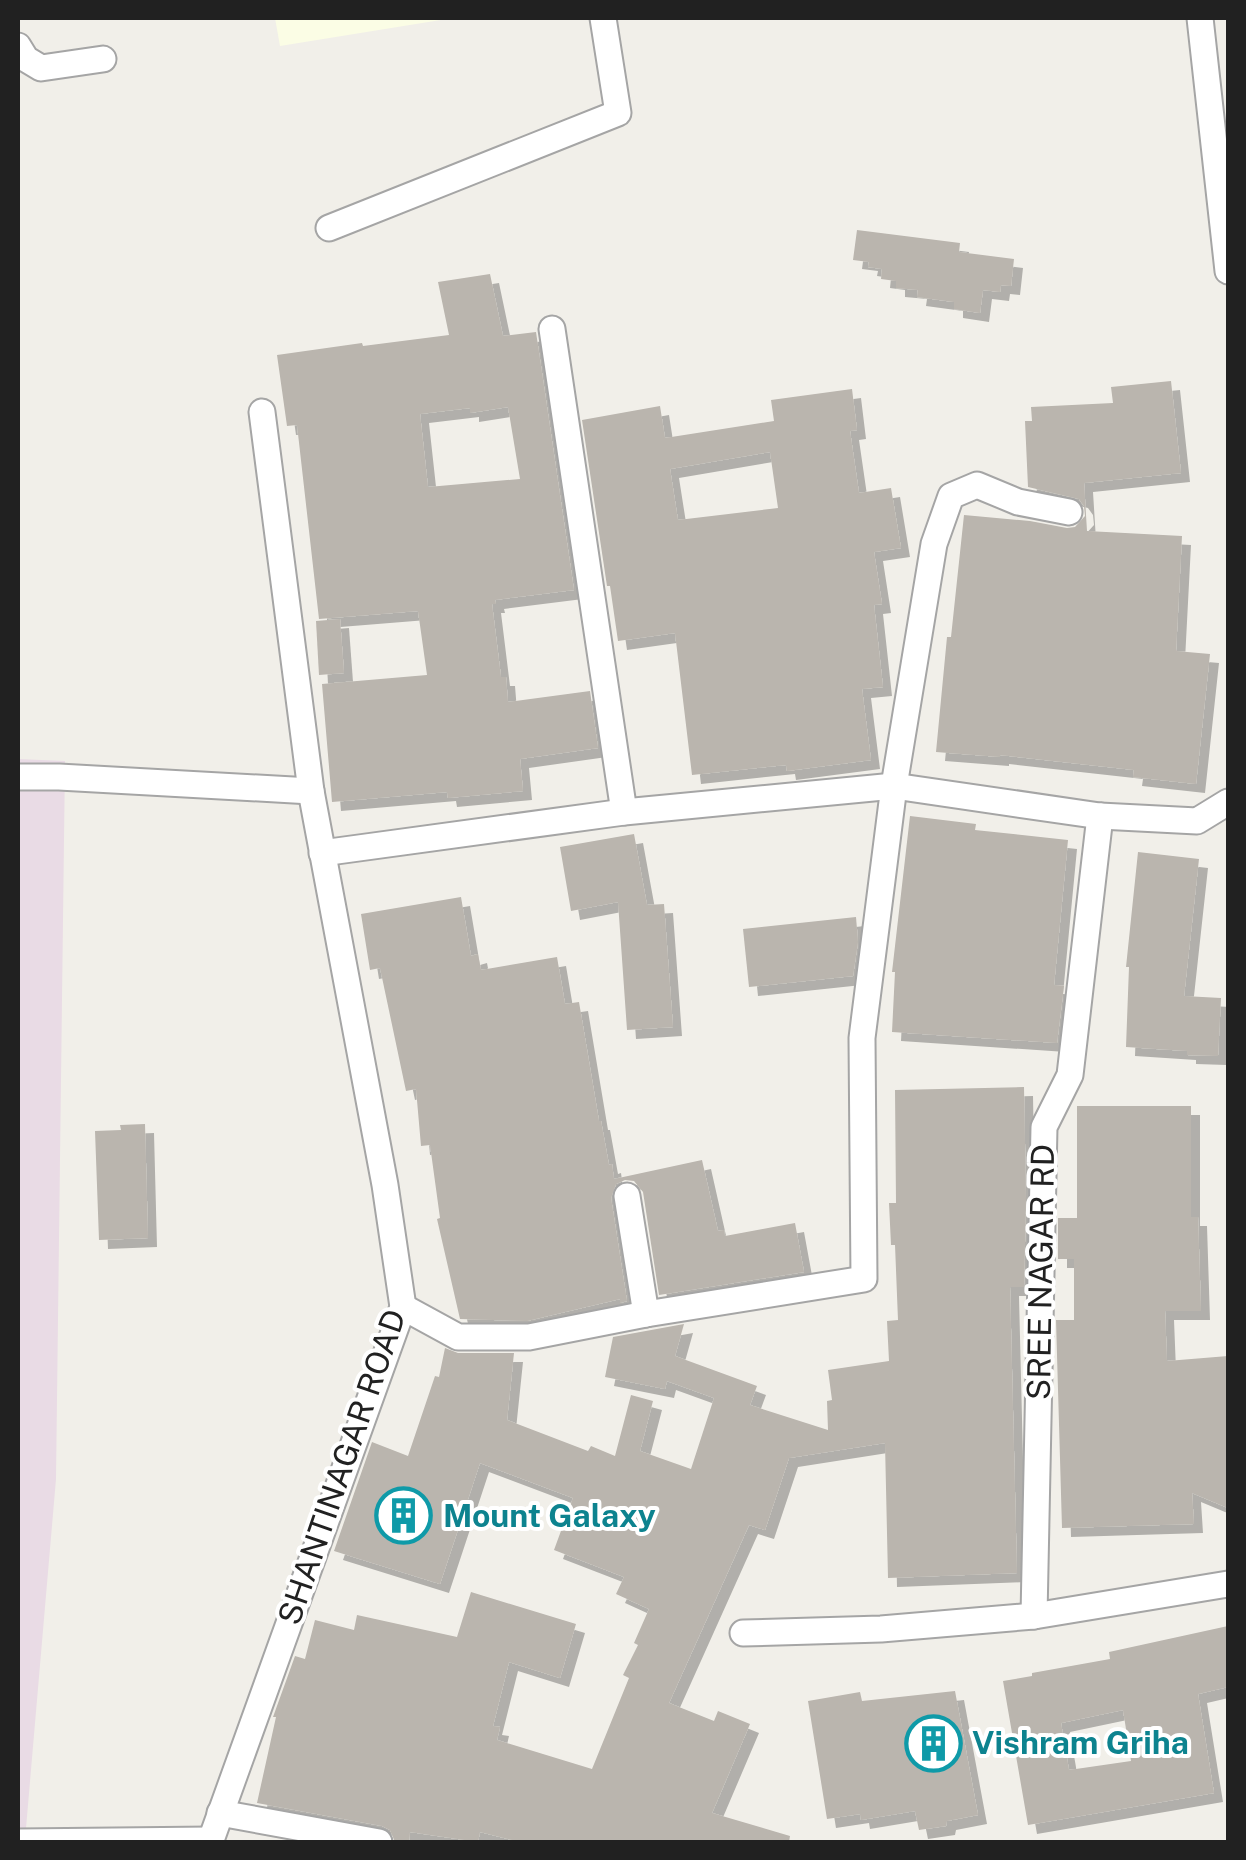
<svg xmlns="http://www.w3.org/2000/svg" width="1246" height="1860" viewBox="0 0 1246 1860" font-family="'Public Sans',sans-serif">
<style>
.industrial{fill:#e9dbe5}
.education{fill:#fbfde5}
.building{fill:#bab5ae;fill-rule:evenodd;filter:url(#shadow)}
.lines{fill:none;stroke-linecap:round;stroke-linejoin:round}
.minor-casing{stroke:#a5a5a5;stroke-width:29}
.minor{stroke:#fff;stroke-width:25}
.labels{text-anchor:middle;stroke-width:8;stroke-linejoin:round;paint-order:stroke}
.street-label{font-size:32px;fill:#212121;stroke:#fff}
.culture-label{font-size:32px;font-weight:bold;fill:#0d838f;stroke:#fff;text-anchor:start}
</style>
<defs>
<filter id="shadow"><feDropShadow dx="9" dy="9" stdDeviation="0" flood-color="#0004"/></filter>
</defs>
<rect width="100%" height="100%" fill="#f1efe9"/>
<path class="industrial" d="M 18,759 L 65,761 L 56,1479 L 26,1828 L 18,1828 Z"/>
<path class="education" d="M 275,18 L 453,18 L 280,46 Z"/>
<g class="building">
<path d="M 857,230 L 960,243 L 959,252 L 1014,259 L 1011,286 L 1001,285 L 1000,292 L 983,290 L 980,313 L 954,309 L 954,302 L 917,297 L 918,290 L 896,288 L 896,281 L 881,279 L 882,269 L 868,267 L 869,262 L 853,260 Z"/>
<path d="M 490,274 L 503,336 L 536,332 L 574,590 L 495,600 L 496,604 L 492,604 L 501,677 L 506,677 L 508,702 L 590,691 L 598,748 L 520,759 L 523,791 L 448,798 L 447,792 L 332,802 L 322,684 L 427,675 L 418,611 L 319,619 L 297,425 L 287,426 L 277,355 L 362,343 L 363,346 L 449,335 L 438,282 ZM 508,407 L 520,479 L 428,487 L 420,414 L 470,408 L 470,413 Z"/>
<path d="M 1171,381 L 1181,473 L 1084,483 L 1087,531 L 1182,536 L 1176,651 L 1210,654 L 1196,784 L 1133,777 L 1134,770 L 1000,755 L 1000,757 L 936,752 L 947,637 L 951,637 L 964,515 L 1030,521 L 1067,528 L 1075,527 L 1085,516 L 1084,506 L 1079,499 L 1028,487 L 1025,421 L 1032,421 L 1031,407 L 1113,403 L 1111,387 Z"/>
<path d="M 852,389 L 857,430 L 850,431 L 859,493 L 891,488 L 901,548 L 874,552 L 882,604 L 874,605 L 883,687 L 862,689 L 871,760 L 787,771 L 786,765 L 692,775 L 675,633 L 618,641 L 610,586 L 607,586 L 582,420 L 660,406 L 665,438 L 774,421 L 771,400 ZM 770,452 L 778,508 L 678,520 L 670,469 Z"/>
<path d="M 340,619 L 344,673 L 319,675 L 316,621 Z"/>
<path d="M 910,816 L 976,824 L 975,830 L 1068,840 L 1054,985 L 1064,986 L 1057,1043 L 892,1032 L 895,972 L 892,972 Z"/>
<path d="M 634,834 L 647,905 L 664,904 L 673,1027 L 627,1030 L 618,902 L 571,911 L 560,847 Z"/>
<path d="M 1138,852 L 1199,859 L 1184,996 L 1221,998 L 1218,1056 L 1187,1055 L 1187,1051 L 1126,1047 L 1129,967 L 1126,967 Z"/>
<path d="M 461,897 L 471,956 L 478,954 L 481,970 L 557,957 L 565,1004 L 579,1002 L 599,1121 L 601,1121 L 609,1165 L 612,1164 L 614,1179 L 702,1160 L 718,1231 L 724,1230 L 725,1236 L 795,1223 L 804,1272 L 659,1295 L 643,1192 L 634,1181 L 625,1180 L 616,1184 L 611,1198 L 627,1301 L 620,1303 L 620,1299 L 527,1321 L 460,1319 L 437,1219 L 440,1218 L 430,1145 L 421,1146 L 416,1089 L 406,1091 L 380,968 L 370,970 L 361,914 Z"/>
<path d="M 856,917 L 858,942 L 853,976 L 749,987 L 743,929 Z"/>
<path d="M 1024,1087 L 1026,1199 L 1024,1287 L 1010,1287 L 1017,1573 L 888,1578 L 885,1443 L 789,1458 L 765,1530 L 749,1525 L 669,1703 L 714,1721 L 718,1711 L 750,1724 L 712,1813 L 790,1836 L 789,1842 L 520,1842 L 480,1832 L 478,1842 L 410,1832 L 409,1842 L 395,1842 L 390,1830 L 382,1826 L 257,1803 L 276,1717 L 273,1717 L 295,1656 L 305,1659 L 315,1620 L 354,1630 L 357,1615 L 457,1637 L 471,1592 L 576,1624 L 560,1678 L 509,1662 L 493,1726 L 500,1727 L 497,1740 L 592,1769 L 629,1678 L 623,1675 L 638,1645 L 634,1643 L 649,1609 L 616,1594 L 624,1577 L 554,1550 L 573,1498 L 480,1463 L 440,1584 L 334,1551 L 372,1442 L 408,1456 L 435,1376 L 439,1377 L 445,1348 L 458,1353 L 514,1353 L 507,1420 L 588,1451 L 591,1446 L 615,1456 L 631,1395 L 653,1401 L 640,1451 L 691,1469 L 714,1398 L 667,1381 L 665,1389 L 605,1377 L 613,1337 L 684,1324 L 675,1356 L 757,1386 L 750,1405 L 828,1430 L 827,1401 L 832,1400 L 828,1370 L 889,1361 L 887,1321 L 898,1320 L 895,1245 L 891,1245 L 889,1203 L 896,1203 L 895,1090 Z"/>
<path d="M 1077,1106 L 1191,1106 L 1191,1217 L 1198,1217 L 1201,1311 L 1165,1311 L 1167,1361 L 1228,1356 L 1228,1508 L 1192,1493 L 1194,1524 L 1062,1528 L 1056,1320 L 1074,1320 L 1074,1259 L 1058,1259 L 1058,1218 L 1077,1218 Z"/>
<path d="M 145,1124 L 148,1238 L 99,1240 L 95,1131 L 121,1130 L 120,1125 Z"/>
<path d="M 1228,1626 L 1228,1687 L 1198,1694 L 1214,1793 L 1028,1825 L 1003,1681 L 1032,1676 L 1032,1673 L 1110,1659 L 1109,1652 ZM 1123,1710 L 1131,1761 L 1069,1770 L 1061,1723 Z"/>
<path d="M 955,1691 L 978,1815 L 947,1821 L 946,1826 L 919,1830 L 915,1811 L 861,1820 L 860,1814 L 827,1819 L 808,1701 L 860,1692 L 862,1701 Z"/>
</g>
<g class="lines">
<defs>
<g id="minor">
<path d="M 1200,18 L 1228,271"/>
<path d="M 18,46 L 26,59 L 41,68 L 103,59"/>
<path d="M 329,228 L 618,113 L 603,18"/>
<path d="M 552,329 L 624,812"/>
<path d="M 18,777 L 59,777 L 311,791"/>
<path d="M 322,853 L 624,812 L 894,786 L 1100,816 L 1197,821 L 1228,802"/>
<path d="M 627,1196 L 646,1314"/>
<path d="M 403,1307 L 458,1337 L 529,1337 L 646,1314 L 864,1279 L 862,1038 L 894,786 L 934,544 L 951,496 L 977,485 L 1018,502 L 1069,512"/>
<path d="M 1034,1616 L 1044,1127 L 1070,1075 L 1100,816"/>
<path d="M 743,1633 L 881,1629 L 1034,1616 L 1228,1584"/>
<path d="M 220,1813 L 379,1842"/>
<path d="M 211,1840 L 403,1307 L 385,1185 L 311,791 L 262,412"/>
<path d="M 18,1842 L 211,1840"/>
</g>
</defs>
<use href="#minor" class="minor-casing"/>
<use href="#minor" class="minor"/>
</g>
<defs>
<symbol id="building-ring" viewBox="-11 -11 22 22"><circle r="9.5" fill="#fff" stroke="#0f9aa8" stroke-width="1.5"/><path d="M-4-6H4V6H1V3H-1V6H-4ZM-2.5-4.3h1.7v1.8h-1.7ZM.8-4.3h1.7v1.8H.8ZM-2.5-1h1.7V.8h-1.7ZM.8-1h1.7V.8H.8Z" fill="#0f9aa8"/></symbol>
</defs>
<g fill-rule="evenodd">
<use href="#building-ring" x="372" y="1484" width="63" height="63"/>
<use href="#building-ring" x="902" y="1712" width="63" height="63"/>
</g>
<g class="labels">
<g class="street-label">
<text transform="translate(1041 1272) rotate(-89)" y="11">SREE NAGAR RD</text>
<text transform="translate(342 1467) rotate(-71)" y="11">SHANTINAGAR ROAD</text>
</g>
<g class="culture-label">
<text x="443" y="1527">Mount Galaxy</text>
<text x="972" y="1754">Vishram Griha</text>
</g>
</g>
<rect width="1246" height="1860" fill="none" stroke="#212121" stroke-width="40"/>
</svg>
